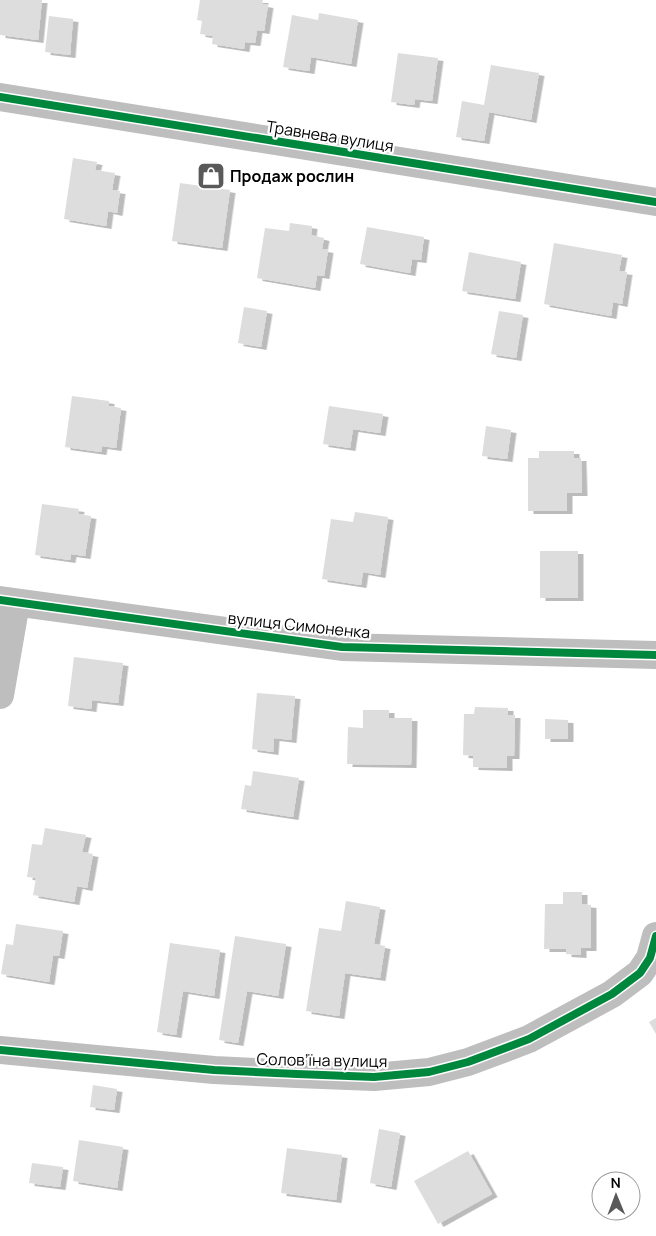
<svg xmlns="http://www.w3.org/2000/svg" width="656" height="1236" viewBox="0 0 656 1236" font-family="Manrope,sans-serif">
<style>
.building{fill:#ddd;filter:url(#shadow)}
.lines{fill:none;stroke-linecap:round;stroke-linejoin:round}
.minor{stroke:#bebebe;stroke-width:28}
.cycleway-casing{stroke:#fff;stroke-width:11}
.cycleway{stroke:#00873e;stroke-width:8}
.labels{text-anchor:middle;stroke-width:4.5;stroke-linejoin:round;paint-order:stroke}
.street-label{font-size:16px;fill:#000;stroke:#fff}
.poi-label{font-size:16px;font-weight:bold;fill:#000;stroke:#fff;text-anchor:start}
</style>
<defs>
<filter id="shadow"><feDropShadow dx="5.5" dy="3" stdDeviation="0" flood-color="#0004"/></filter>
</defs>
<rect width="100%" height="100%" fill="#fff"/>
<g class="building">
<path d="M 0,0 L 42,0 L 38,40 L 0,35 Z"/>
<path d="M 200,0 L 263,0 L 262,4 L 268,5 L 264,31 L 257,30 L 255,43 L 245,42 L 244,49 L 212,44 L 213,36 L 200,34 L 202,21 L 197,20 Z"/>
<path d="M 319,13 L 358,20 L 351,64 L 311,57 L 309,71 L 283,67 L 292,15 L 318,20 Z"/>
<path d="M 49,16 L 73,19 L 70,55 L 45,52 Z"/>
<path d="M 398,53 L 438,58 L 432,101 L 415,99 L 414,105 L 391,102 Z"/>
<path d="M 491,65 L 539,73 L 531,120 L 489,112 L 484,141 L 456,137 L 462,101 L 484,105 Z"/>
<path d="M 73,158 L 97,162 L 95,170 L 115,173 L 112,190 L 120,191 L 117,213 L 108,211 L 106,226 L 64,219 Z"/>
<path d="M 180,183 L 230,190 L 222,248 L 172,241 Z"/>
<path d="M 290,223 L 312,226 L 311,235 L 324,238 L 322,249 L 328,250 L 324,276 L 317,275 L 315,288 L 257,278 L 265,228 L 289,231 Z"/>
<path d="M 367,227 L 424,237 L 421,260 L 412,259 L 410,273 L 360,264 Z"/>
<path d="M 554,243 L 622,255 L 619,271 L 627,272 L 622,304 L 613,302 L 611,316 L 544,304 Z"/>
<path d="M 469,252 L 521,262 L 515,299 L 462,291 Z"/>
<path d="M 244,307 L 267,311 L 261,347 L 238,343 Z"/>
<path d="M 499,311 L 523,315 L 516,358 L 491,354 Z"/>
<path d="M 72,396 L 109,401 L 109,406 L 121,408 L 116,448 L 102,446 L 101,452 L 65,447 Z"/>
<path d="M 329,406 L 383,414 L 380,433 L 353,429 L 350,448 L 323,444 Z"/>
<path d="M 486,426 L 511,430 L 507,459 L 482,456 Z"/>
<path d="M 539,451 L 574,451 L 574,458 L 581,458 L 582,493 L 567,493 L 567,511 L 528,511 L 528,458 L 539,458 Z"/>
<path d="M 42,504 L 79,509 L 78,514 L 91,516 L 85,556 L 71,554 L 70,560 L 35,555 Z"/>
<path d="M 355,512 L 388,517 L 380,575 L 363,572 L 361,585 L 322,579 L 331,519 L 353,522 Z"/>
<rect x="540" y="551" width="38" height="47"/>
<path d="M 74,657 L 123,663 L 118,703 L 92,700 L 91,709 L 68,706 Z"/>
<path d="M 257,693 L 295,696 L 291,740 L 274,738 L 273,752 L 252,749 Z"/>
<path d="M 475,707 L 508,708 L 508,715 L 515,715 L 514,756 L 507,756 L 507,768 L 473,767 L 473,756 L 463,755 L 464,714 L 474,714 Z"/>
<path d="M 363,710 L 389,710 L 389,718 L 412,718 L 411,765 L 347,764 L 348,727 L 363,728 Z"/>
<path d="M 545,719 L 568,720 L 568,739 L 545,739 Z"/>
<path d="M 253,771 L 299,778 L 293,817 L 241,809 L 245,785 L 251,786 Z"/>
<path d="M 45,828 L 86,835 L 82,852 L 93,854 L 87,888 L 77,886 L 74,902 L 33,895 L 36,878 L 27,877 L 32,844 L 42,845 Z"/>
<path d="M 563,892 L 582,892 L 582,904 L 591,905 L 591,948 L 581,948 L 581,955 L 566,954 L 566,949 L 544,949 L 545,904 L 563,904 Z"/>
<path d="M 346,901 L 380,907 L 374,944 L 385,946 L 380,978 L 345,973 L 339,1016 L 306,1011 L 319,928 L 341,931 Z"/>
<path d="M 16,924 L 63,931 L 59,956 L 53,955 L 49,982 L 1,974 L 6,944 L 13,945 Z"/>
<path d="M 235,936 L 286,944 L 278,996 L 247,991 L 238,1043 L 219,1040 Z"/>
<path d="M 170,943 L 220,950 L 214,996 L 183,991 L 176,1035 L 157,1032 Z"/>
<path d="M 656,1018 L 656,1034 L 649,1022 Z"/>
<path d="M 93,1085 L 117,1089 L 114,1110 L 90,1107 Z"/>
<path d="M 379,1129 L 400,1133 L 391,1187 L 370,1183 Z"/>
<path d="M 79,1140 L 123,1147 L 117,1188 L 73,1181 Z"/>
<path d="M 287,1148 L 342,1155 L 336,1200 L 281,1193 Z"/>
<path d="M 468,1151 L 492,1194 L 438,1224 L 414,1181 Z"/>
<path d="M 32,1163 L 63,1167 L 60,1187 L 29,1183 Z"/>
</g>
<g class="lines">
<g class="minor">
<path d="M 0,97 L 656,202"/>
<path d="M 0,600 L 342,647 L 656,655"/>
<path d="M 0,695 L 16,603"/>
<path d="M 0,1050 L 214,1070 L 297,1074 L 374,1077 L 429,1072 L 468,1062 L 529,1039 L 612,994 L 640,973 L 650,958 L 656,936"/>
</g>
<defs>
<g id="cycleway">
<path d="M 0,97 L 656,202"/>
<path d="M 0,600 L 342,647 L 656,655"/>
<path d="M 0,1050 L 214,1070 L 297,1074 L 374,1077 L 429,1072 L 468,1062 L 529,1039 L 612,994 L 640,973 L 650,958 L 656,936"/>
</g>
</defs>
<use href="#cycleway" class="cycleway-casing"/>
<use href="#cycleway" class="cycleway"/>
</g>
<defs>
<symbol id="shop-square" viewBox="-11 -11 22 22"><rect x="-9" y="-9" width="18" height="18" rx="4" fill="#595959" stroke="#fff"/><path d="M-5-2.5h2.3a2.7 3.5 0 0 1 5.4 0H5L5.5 6h-11ZM-1.5-2.5h3a1.5 2.3 0 0 0-3 0Z" fill="#fff"/></symbol>
</defs>
<g fill-rule="evenodd">
<use href="#shop-square" x="195" y="160" width="32" height="32"/>
</g>
<g class="labels">
<g class="street-label">
<text transform="translate(330 136) rotate(9)" y="6">Травнева вулиця</text>
<text transform="translate(299 625) rotate(6)" y="6">вулиця Симоненка</text>
<text transform="translate(322 1060) rotate(1)" y="6">Соловʼїна вулиця</text>
</g>
<g class="poi-label">
<text x="230" y="182">Продаж рослин</text>
</g>
</g>
<g transform="translate(616 1196) rotate(359)"><circle r="24" fill="#ffffff" stroke="#999999"/>
<path d="M0-4L9 19L0 12L-9 19Z" fill="#595959"/>
<text y="-8" font-size="14" font-weight="bold" text-anchor="middle" fill="#000000">N</text>
</g>
</svg>
